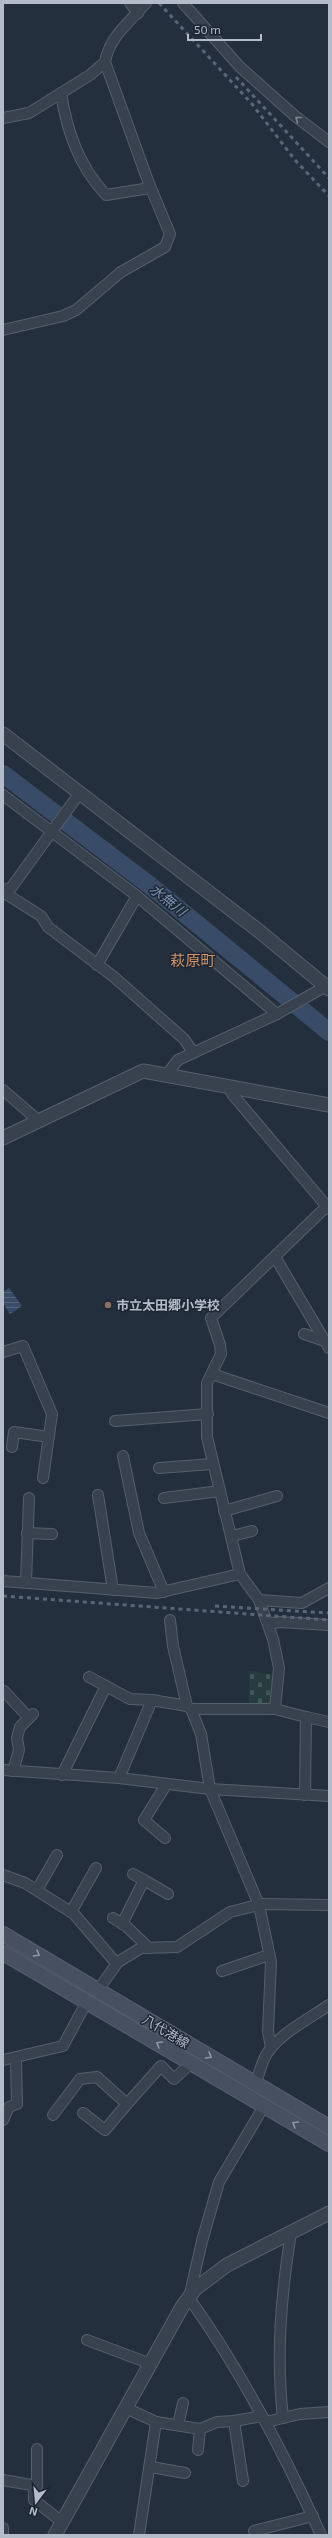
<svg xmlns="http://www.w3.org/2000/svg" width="332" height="2538" viewBox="0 0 332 2538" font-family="'Exo 2','Noto Sans JP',sans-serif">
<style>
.cemetery{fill:url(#cemetery-stones)}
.water{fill:url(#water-rules)}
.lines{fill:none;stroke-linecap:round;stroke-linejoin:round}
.river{stroke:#394c67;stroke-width:18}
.minor-casing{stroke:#565f6c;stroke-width:12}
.tertiary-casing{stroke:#565f6c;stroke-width:15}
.secondary-casing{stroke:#565f6c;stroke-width:16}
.minor{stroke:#38414e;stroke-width:10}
.tertiary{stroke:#38414e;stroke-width:13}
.secondary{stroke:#465061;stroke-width:14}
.rail{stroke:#5a6575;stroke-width:3;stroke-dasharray:4 4;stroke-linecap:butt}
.oneway{stroke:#7c8592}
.oneway2{stroke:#8e96a5}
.education-dot{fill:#8d6e63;stroke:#1d2633;stroke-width:1.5}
.labels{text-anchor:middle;stroke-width:3;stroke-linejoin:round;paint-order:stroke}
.poi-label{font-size:13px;font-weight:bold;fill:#b4bcc9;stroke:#1d2633;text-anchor:start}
.street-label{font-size:13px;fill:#b4bcc9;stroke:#1d2633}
.water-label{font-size:14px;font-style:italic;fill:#7c92b1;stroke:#1d2633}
.quarter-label{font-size:15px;fill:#d59563;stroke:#1d2633}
</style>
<defs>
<pattern id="cemetery-stones" width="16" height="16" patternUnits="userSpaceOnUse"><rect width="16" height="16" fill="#263c3f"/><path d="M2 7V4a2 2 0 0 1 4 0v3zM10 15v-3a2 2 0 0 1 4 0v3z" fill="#435659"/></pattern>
<pattern id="water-rules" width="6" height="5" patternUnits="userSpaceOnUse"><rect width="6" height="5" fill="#394c67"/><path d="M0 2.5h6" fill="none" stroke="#53647b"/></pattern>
</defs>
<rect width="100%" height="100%" fill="#242f3e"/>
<path class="cemetery" d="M 249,1671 L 272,1674 L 274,1689 L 270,1705 L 249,1704 Z"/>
<path class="water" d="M 9,1288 L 22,1306 L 10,1314 L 3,1303 L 3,1292 Z"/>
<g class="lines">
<path class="river" d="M 3,774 L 152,887 L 329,1032"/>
<defs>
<g id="minor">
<path d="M 130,3 L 138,13"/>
<path d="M 183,3 L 240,67 L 295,116 L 329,142"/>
<path d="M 61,93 C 67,132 79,166 106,195 L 150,188"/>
<path d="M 3,118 L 29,113 L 90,75 L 105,62"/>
<path d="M 3,330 L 63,316 L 76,310 L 121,272 L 165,247 L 170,234 L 148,181 L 105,62 C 109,37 130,22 146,3"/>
<path d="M 3,795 L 137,896 L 277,1014"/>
<path d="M 3,890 L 11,888 L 79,794"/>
<path d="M 3,892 L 41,916 L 48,927 L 114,977 L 184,1039 L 193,1052"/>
<path d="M 97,965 L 137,896"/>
<path d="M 167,1074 L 178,1060 L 277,1014 L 326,986"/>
<path d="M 228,1086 L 233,1095 L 329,1209"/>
<path d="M 3,1090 L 39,1121"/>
<path d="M 275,1257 L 329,1348"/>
<path d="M 304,1334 L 325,1341"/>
<path d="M 3,1352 L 23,1346 L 52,1414 L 43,1478"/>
<path d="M 212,1374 L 329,1413"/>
<path d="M 115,1421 L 208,1414"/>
<path d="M 12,1447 L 14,1432 L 49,1437"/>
<path d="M 123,1456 L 139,1533 L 164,1592"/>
<path d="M 159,1468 L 212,1464"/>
<path d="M 98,1495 L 113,1590"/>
<path d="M 164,1498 L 220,1491"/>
<path d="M 224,1511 L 277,1496"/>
<path d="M 27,1533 L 52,1534"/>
<path d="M 232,1536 L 252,1531"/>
<path d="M 3,1581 L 157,1593 L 240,1574"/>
<path d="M 26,1582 L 29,1498"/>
<path d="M 259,1600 L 302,1603 L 329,1588"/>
<path d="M 170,1620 L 173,1646 L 187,1706 L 191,1709 L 201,1734 L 210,1789 L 259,1905 L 271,1962 L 268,2031 L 271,2048"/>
<path d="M 268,1624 L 279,1622 L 329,1625"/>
<path d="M 89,1677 L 130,1699 L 152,1700 L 119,1778"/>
<path d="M 4,1691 L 29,1718"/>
<path d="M 152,1700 L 187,1706"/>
<path d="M 191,1709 L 275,1709"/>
<path d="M 306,1717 L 329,1722"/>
<path d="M 3,1770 L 119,1778 L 210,1789 L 329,1796"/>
<path d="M 13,1771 L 19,1750 L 17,1738 L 20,1727 L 33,1714"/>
<path d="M 62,1775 L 106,1686"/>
<path d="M 305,1795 L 306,1717 L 275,1709 L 279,1668 L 273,1639 L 259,1600 L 240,1574 L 207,1437 L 207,1383 L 221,1354 L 220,1345 L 211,1318 L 329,1204"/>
<path d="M 165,1838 L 144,1820 L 166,1785"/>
<path d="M 133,1874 L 144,1880"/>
<path d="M 3,1875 L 25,1883 L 74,1914 L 116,1963"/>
<path d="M 37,1890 L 57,1855"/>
<path d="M 71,1912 L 96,1868"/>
<path d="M 113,1918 L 126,1926 L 149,1948"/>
<path d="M 122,1924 L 144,1880 L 168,1894"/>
<path d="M 222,1971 L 269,1955"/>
<path d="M 98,1990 L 118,1962 L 141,1948 L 177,1947 L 230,1912 L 262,1904 L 329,1905"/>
<path d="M 3,2060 L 63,2046 L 86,2003"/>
<path d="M 256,2083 C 259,2074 262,2060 268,2052 C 282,2032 309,2019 329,2005"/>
<path d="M 264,2106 L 219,2182 L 202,2241 L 189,2298 C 242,2372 284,2453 321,2535"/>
<path d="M 83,2113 L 105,2130 L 127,2104"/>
<path d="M 53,2115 L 80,2079 L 97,2077 L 127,2104 L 161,2066 L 174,2079 L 191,2063"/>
<path d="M 3,2120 L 9,2107 L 17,2104 L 16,2058"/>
<path d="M 87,2340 L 151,2364"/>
<path d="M 128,2409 L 156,2422 L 200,2429"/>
<path d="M 283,2418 C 276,2355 281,2295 291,2233"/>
<path d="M 266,2422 L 300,2414 L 329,2412"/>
<path d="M 178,2425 L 183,2403"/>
<path d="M 37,2449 L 37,2486 L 34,2492 L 34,2500 L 62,2522"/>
<path d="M 198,2450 L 200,2429 L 217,2422 L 234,2421"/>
<path d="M 151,2467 L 185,2473"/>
<path d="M 3,2480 L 37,2486"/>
<path d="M 243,2481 L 234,2421 L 262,2416"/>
<path d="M 254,2531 L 313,2516"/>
<path d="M 3,2535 L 3,2528"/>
<path d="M 139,2535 L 156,2422"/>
</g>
<g id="tertiary">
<path d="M 3,734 L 259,931 L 329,989"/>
<path d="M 3,1138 L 143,1071 L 329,1105"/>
<path d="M 55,2535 L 182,2307 L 195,2289 L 227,2265 L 329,2213"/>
</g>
<g id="secondary">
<path d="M 3,1934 L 329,2127"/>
<path d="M 3,1953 L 329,2144"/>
</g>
</defs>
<use href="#minor" class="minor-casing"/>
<use href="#tertiary" class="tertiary-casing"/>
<use href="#secondary" class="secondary-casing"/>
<use href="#minor" class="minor"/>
<use href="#tertiary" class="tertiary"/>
<use href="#secondary" class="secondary"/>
<g class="rail">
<path d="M 159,3 L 252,104 L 295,160 L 329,196"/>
<path d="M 236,77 L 329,178"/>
<path d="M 3,1596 L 329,1620"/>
<path d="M 215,1606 L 329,1613"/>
</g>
</g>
<defs><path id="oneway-chevron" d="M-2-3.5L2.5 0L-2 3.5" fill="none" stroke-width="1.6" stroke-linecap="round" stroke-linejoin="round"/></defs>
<use class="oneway" href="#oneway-chevron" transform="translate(298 119) rotate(-142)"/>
<g class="oneway2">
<use href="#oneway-chevron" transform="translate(37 1954) rotate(30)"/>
<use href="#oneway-chevron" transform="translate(159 2044) rotate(-150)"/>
<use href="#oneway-chevron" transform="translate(209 2056) rotate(30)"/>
<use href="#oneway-chevron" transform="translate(295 2124) rotate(-149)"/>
</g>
<circle class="education-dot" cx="108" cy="1305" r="4"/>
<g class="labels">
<g class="poi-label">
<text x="116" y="1310">市立太田郷小学校</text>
</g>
<g class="street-label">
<text transform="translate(166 2031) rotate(31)" y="5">八代港線</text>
</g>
<g class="water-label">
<text transform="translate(168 900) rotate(39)" y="5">水無川</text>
</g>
<g class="quarter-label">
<text x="193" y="966">萩原町</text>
</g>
</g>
<rect width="332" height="2538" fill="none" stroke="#b4bcc9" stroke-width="8"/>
<g transform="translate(36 2502) rotate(196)" stroke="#1d2633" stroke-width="3" paint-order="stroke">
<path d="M0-3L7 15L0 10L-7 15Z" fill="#b4bcc9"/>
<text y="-6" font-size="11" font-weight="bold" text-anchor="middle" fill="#b4bcc9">N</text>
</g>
<path d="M188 34v6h73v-6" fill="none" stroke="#b4bcc9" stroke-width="2"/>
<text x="194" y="34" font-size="12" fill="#b4bcc9" stroke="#1d2633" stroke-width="3" paint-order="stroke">50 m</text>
</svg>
